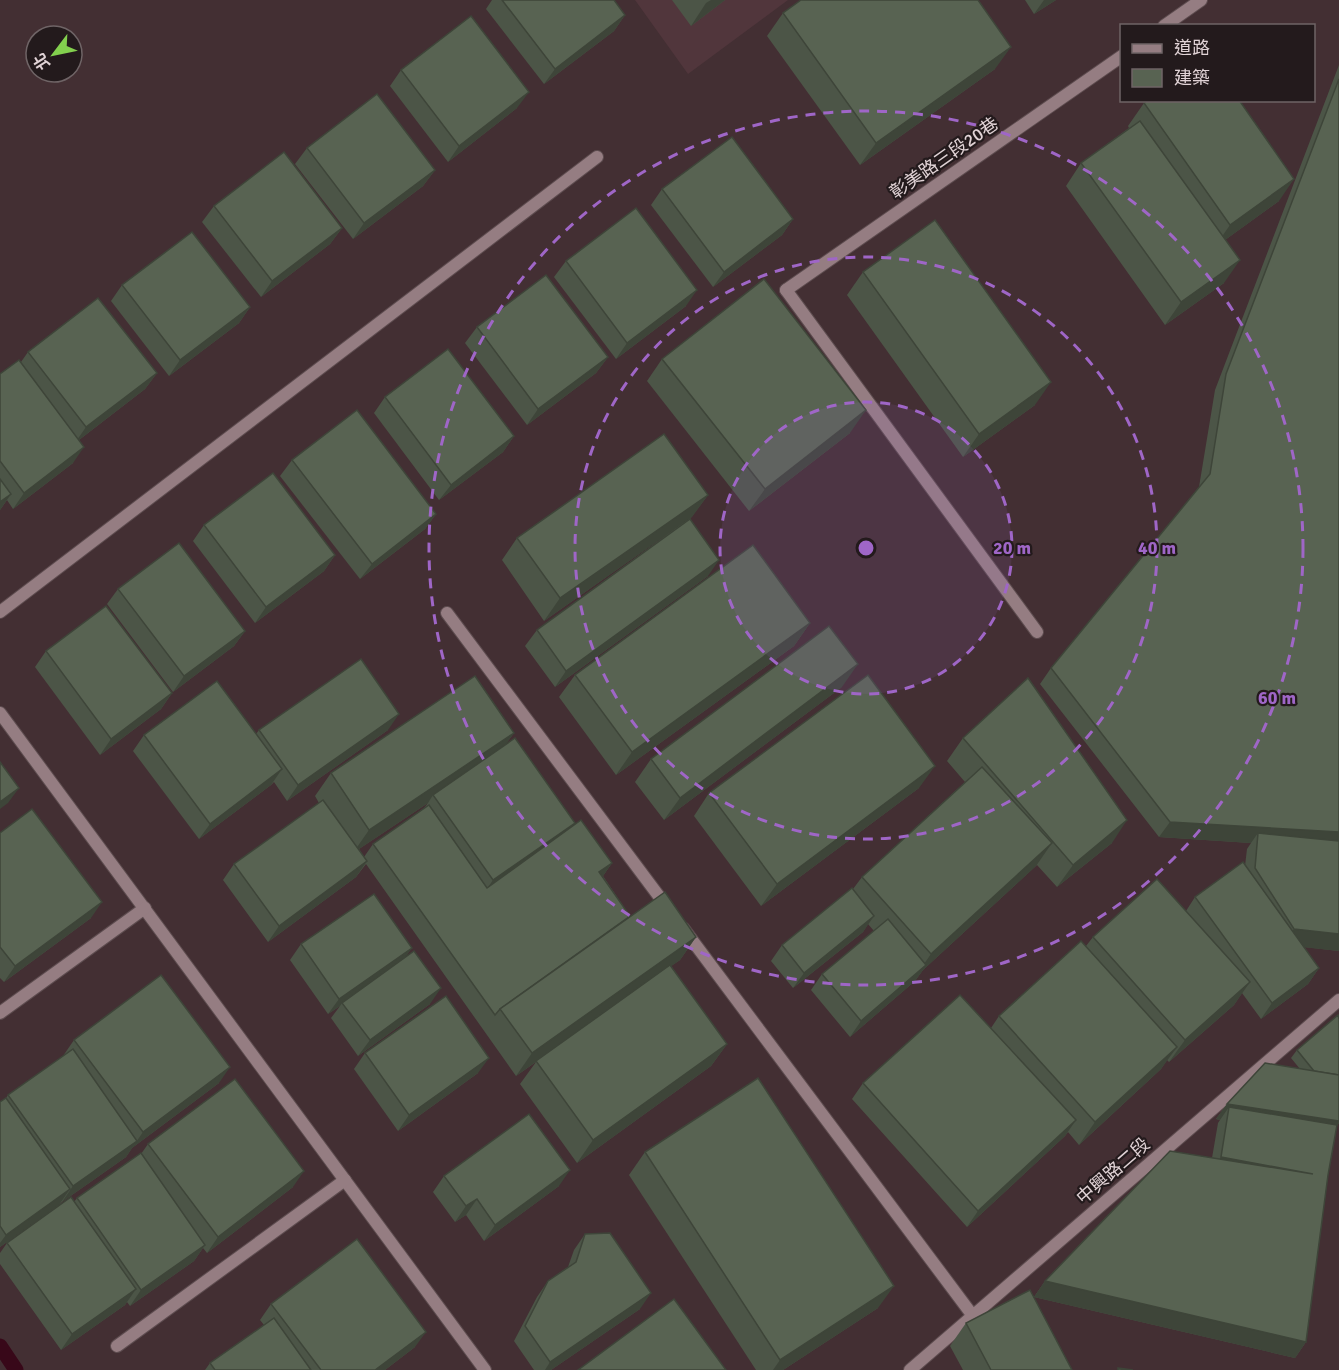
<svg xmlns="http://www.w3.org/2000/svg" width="1339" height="1370" viewBox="0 0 1339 1370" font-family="Signika,'Noto Sans TC',sans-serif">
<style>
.built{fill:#51363c}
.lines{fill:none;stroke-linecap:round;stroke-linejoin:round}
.stream{stroke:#380819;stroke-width:15}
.lane-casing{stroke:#5d4c4f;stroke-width:14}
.street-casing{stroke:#5d4c4f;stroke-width:14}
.lane{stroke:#957d82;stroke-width:12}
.street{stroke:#957d82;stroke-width:12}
.wall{fill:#4c5547;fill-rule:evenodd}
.shaded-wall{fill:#3e4539}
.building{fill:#586352;stroke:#3e4539;stroke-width:1.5}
.ring{fill:none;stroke:#9f66c7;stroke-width:3;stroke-dasharray:10 8}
.labels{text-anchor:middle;stroke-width:4.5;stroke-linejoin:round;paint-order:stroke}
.street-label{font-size:18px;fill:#e1d3d6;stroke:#231a1c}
.centre{fill:#9f66c7;stroke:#231a1c;stroke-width:3}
.ring-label{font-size:18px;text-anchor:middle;font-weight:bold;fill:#9f66c7;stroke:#231a1c;stroke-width:4.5;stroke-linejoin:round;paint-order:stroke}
</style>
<rect width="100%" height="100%" fill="#432f33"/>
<path class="built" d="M 635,0 L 788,0 L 688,74 Z"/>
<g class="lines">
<path class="stream" d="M 0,1346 L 16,1370"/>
<defs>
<g id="lane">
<path d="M 786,290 L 1037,632"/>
<path d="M 0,612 L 597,157"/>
<path d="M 447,613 L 667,907"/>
<path d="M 0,713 L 485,1370"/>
<path d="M 683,928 L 973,1316"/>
<path d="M 0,1013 L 145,908"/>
<path d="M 117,1346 L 345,1180"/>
</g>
<g id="street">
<path d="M 1164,26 L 1201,0"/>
<path d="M 786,290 L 1122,56"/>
<path d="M 910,1370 L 1339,1000"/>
</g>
</defs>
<use href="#lane" class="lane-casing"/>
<use href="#street" class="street-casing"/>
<use href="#lane" class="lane"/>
<use href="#street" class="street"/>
</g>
<g class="wall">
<path d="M 492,0 L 614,0 L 625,15 L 614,31 L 544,84 L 486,9 Z"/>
<path d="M 672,0 L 725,0 L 691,26 Z"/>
<path d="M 1025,0 L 1056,0 L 1034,14 Z"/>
<path d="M 783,13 L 995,69 L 860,165 L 767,36 Z"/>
<path d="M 1339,65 L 1339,951 L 1304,947 L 1319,968 L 1308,984 L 1261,1019 L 1242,993 L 1234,1005 L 1169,1062 L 1167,1060 L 1161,1069 L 1079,1145 L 1068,1132 L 1065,1136 L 967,1227 L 852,1099 L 863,1083 L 991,1028 L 999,1016 L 1086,946 L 1093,937 L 1186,911 L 1195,897 L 1245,866 L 1247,849 L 1251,843 L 1159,837 L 1040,684 L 1051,668 L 1199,487 L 1215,390 Z"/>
<path d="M 401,70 L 517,108 L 448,162 L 390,86 Z"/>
<path d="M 1144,103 L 1279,201 L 1225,240 L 1224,283 L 1165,325 L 1066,186 L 1081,163 L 1129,128 L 1128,126 Z"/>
<path d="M 307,148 L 435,170 L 423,186 L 353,239 L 295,164 Z"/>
<path d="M 662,189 L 793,219 L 782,235 L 713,287 L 651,205 Z"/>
<path d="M 214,206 L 342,228 L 330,244 L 261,297 L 202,222 Z"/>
<path d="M 566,261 L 686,306 L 616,359 L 554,277 Z"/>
<path d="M 863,272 L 1035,405 L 963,457 L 847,295 Z"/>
<path d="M 122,285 L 250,307 L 239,323 L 169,376 L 111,301 Z"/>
<path d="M 477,327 L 608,357 L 596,373 L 527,425 L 465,343 Z"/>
<path d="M 28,352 L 157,373 L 145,389 L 79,440 L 73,463 L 13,509 L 7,500 L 0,510 L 0,374 L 21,362 Z"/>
<path d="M 662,359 L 850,433 L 749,511 L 647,381 Z"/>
<path d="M 385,397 L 514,436 L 503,452 L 439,500 L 374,413 Z"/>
<path d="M 292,460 L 436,514 L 425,529 L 360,579 L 280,476 Z"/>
<path d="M 708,495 L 690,519 L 708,576 L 555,687 L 525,646 L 537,630 L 676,528 L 544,621 L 502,560 L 517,538 Z"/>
<path d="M 204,525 L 335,555 L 324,571 L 255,623 L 193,541 Z"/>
<path d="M 118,589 L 245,631 L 234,646 L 173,692 L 107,604 Z"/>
<path d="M 810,623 L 794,646 L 616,775 L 559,697 L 575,675 Z"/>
<path d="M 46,651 L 172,693 L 161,709 L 100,755 L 35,667 Z"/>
<path d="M 842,687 L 664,820 L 635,782 L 651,759 Z"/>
<path d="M 259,730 L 388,730 L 287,801 L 274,782 L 271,785 L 199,839 L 133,751 L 144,735 L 256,734 Z"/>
<path d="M 514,733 L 505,745 L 575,823 L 573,826 L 612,863 L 603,876 L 630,916 L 696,937 L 680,960 L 671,966 L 727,1044 L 711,1066 L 577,1163 L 520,1084 L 536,1062 L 516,1076 L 366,864 L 356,877 L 268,942 L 223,880 L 234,864 L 319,803 L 315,796 L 331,773 ZM 428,803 L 424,808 L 373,844 L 364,857 L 359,849 Z"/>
<path d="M 963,738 L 1112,843 L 1057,887 L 1037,865 L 923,970 L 915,981 L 850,1037 L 811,990 L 822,974 L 874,931 L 868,924 L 863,932 L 793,988 L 771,961 L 782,945 L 853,889 L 862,877 L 965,782 L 947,761 Z"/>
<path d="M 919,788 L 761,906 L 694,816 L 709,793 Z"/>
<path d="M 0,833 L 91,918 L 4,982 L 0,978 Z"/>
<path d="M 301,944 L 405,957 L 430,1004 L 358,1056 L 331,1018 L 340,1006 L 328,1014 L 290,960 Z"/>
<path d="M 1339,1019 L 1339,1123 L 1337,1126 L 1328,1175 L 1306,1342 L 1295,1358 L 1034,1297 L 1045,1281 L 1212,1158 L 1218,1123 L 1220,1120 L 1216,1119 L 1227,1104 L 1300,1069 L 1291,1058 L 1297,1050 Z"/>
<path d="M 74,1040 L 219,1083 L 132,1148 L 126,1157 L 62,1202 L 59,1205 L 0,1247 L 0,1102 L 6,1098 L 8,1095 L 63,1056 Z"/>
<path d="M 365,1053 L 478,1073 L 398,1131 L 354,1069 Z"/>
<path d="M 148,1144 L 293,1187 L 207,1253 L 203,1248 L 194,1261 L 130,1306 L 127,1302 L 125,1305 L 61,1350 L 0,1264 L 0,1253 L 7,1243 L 74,1202 L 77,1198 L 141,1154 Z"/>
<path d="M 645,1152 L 878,1308 L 783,1370 L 756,1370 L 629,1175 Z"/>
<path d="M 444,1176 L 559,1186 L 484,1241 L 466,1215 L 455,1222 L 433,1192 Z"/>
<path d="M 585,1234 L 640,1309 L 551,1370 L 534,1370 L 514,1341 L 537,1297 L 548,1281 L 568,1267 L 574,1250 Z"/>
<path d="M 271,1304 L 415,1347 L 385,1370 L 205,1370 L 210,1363 L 264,1325 L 260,1320 Z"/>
<path d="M 966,1323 L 1072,1370 L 963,1370 L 950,1346 Z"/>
</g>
<g class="shaded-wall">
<path d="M 711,0 L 725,0 L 691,26 L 706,3 Z"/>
<path d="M 1044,0 L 1056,0 L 1034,14 Z"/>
<path d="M 625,15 L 614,31 L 544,84 L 555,69 Z"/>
<path d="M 1011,47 L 995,69 L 860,165 L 876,143 Z"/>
<path d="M 529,92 L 517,108 L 448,162 L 459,146 Z"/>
<path d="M 435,170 L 423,186 L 353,239 L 364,223 Z"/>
<path d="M 1294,179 L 1279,201 L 1214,248 L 1230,225 Z"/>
<path d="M 793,219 L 782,235 L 713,287 L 724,272 Z"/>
<path d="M 342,228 L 330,244 L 261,297 L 272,281 Z"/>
<path d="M 1240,260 L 1224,283 L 1165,325 L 1181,302 Z"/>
<path d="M 697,290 L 686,306 L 616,359 L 627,343 Z"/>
<path d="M 250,307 L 239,323 L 169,376 L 180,360 Z"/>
<path d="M 608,357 L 596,373 L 527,425 L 538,409 Z"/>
<path d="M 157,373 L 145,389 L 75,443 L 86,427 Z"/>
<path d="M 1051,382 L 1035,405 L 963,457 L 979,434 Z"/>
<path d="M 866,410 L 850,433 L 749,511 L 765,489 Z"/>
<path d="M 514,436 L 503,452 L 439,500 L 451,485 Z"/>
<path d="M 84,447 L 73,463 L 13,509 L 24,493 Z"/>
<path d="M 11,494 L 0,510 L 0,502 Z"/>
<path d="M 708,495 L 692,517 L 544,621 L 560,598 Z"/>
<path d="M 436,514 L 425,529 L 360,579 L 372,564 Z"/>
<path d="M 335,555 L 324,571 L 255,623 L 266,607 Z"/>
<path d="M 719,560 L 708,576 L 555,687 L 566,671 Z"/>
<path d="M 810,623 L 794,646 L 616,775 L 632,752 Z"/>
<path d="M 245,631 L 234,646 L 173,692 L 184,676 Z"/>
<path d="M 858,664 L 842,687 L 664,820 L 680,798 Z"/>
<path d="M 172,693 L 161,709 L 100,755 L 111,739 Z"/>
<path d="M 399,714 L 388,730 L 287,801 L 298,785 Z"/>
<path d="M 514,733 L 498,755 L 433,795 L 428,803 L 353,853 L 369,830 Z"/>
<path d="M 935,766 L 919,788 L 761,906 L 777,884 Z"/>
<path d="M 282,769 L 271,785 L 199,839 L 210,824 Z"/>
<path d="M 19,788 L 8,803 L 0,809 L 0,802 Z"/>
<path d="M 1127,820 L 1112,843 L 1057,887 L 1073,865 Z"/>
<path d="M 1170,822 L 1339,832 L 1339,849 L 1258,833 L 1251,843 L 1159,837 Z"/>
<path d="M 575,823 L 564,839 L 482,896 L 493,880 Z"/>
<path d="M 1052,843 L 1036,866 L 923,970 L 915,981 L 850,1037 L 861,1021 L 919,971 L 931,954 Z"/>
<path d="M 367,861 L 356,877 L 268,942 L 279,926 Z"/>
<path d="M 612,863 L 601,879 L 599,872 Z"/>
<path d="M 102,902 L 91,918 L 4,982 L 15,966 Z"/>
<path d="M 874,916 L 863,932 L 793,988 L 804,973 Z"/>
<path d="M 1294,929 L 1339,934 L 1339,951 L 1283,945 Z"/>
<path d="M 696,937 L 680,960 L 516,1076 L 532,1053 Z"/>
<path d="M 412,948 L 401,964 L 342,1003 L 340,1006 L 328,1014 L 339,999 Z"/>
<path d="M 1319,968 L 1308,984 L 1261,1019 L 1272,1003 Z"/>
<path d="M 1250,982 L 1234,1005 L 1169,1062 L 1185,1040 Z"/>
<path d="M 441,988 L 430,1004 L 358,1056 L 370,1040 Z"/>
<path d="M 727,1044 L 711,1066 L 577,1163 L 593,1140 Z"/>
<path d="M 1177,1047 L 1161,1069 L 1079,1145 L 1095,1122 Z"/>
<path d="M 489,1058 L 478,1073 L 398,1131 L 409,1115 Z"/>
<path d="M 230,1067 L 219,1083 L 132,1148 L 143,1132 Z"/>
<path d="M 1227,1104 L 1339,1121 L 1339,1123 L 1330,1137 L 1229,1107 L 1220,1120 L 1216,1119 Z"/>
<path d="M 1076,1120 L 1065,1136 L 967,1227 L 978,1211 Z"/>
<path d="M 137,1141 L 126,1157 L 62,1202 L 73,1186 Z"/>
<path d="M 1221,1157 L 1313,1174 L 1210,1173 Z"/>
<path d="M 570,1170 L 559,1186 L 484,1241 L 495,1225 Z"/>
<path d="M 304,1171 L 293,1187 L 207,1253 L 218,1237 Z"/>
<path d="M 70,1189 L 59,1205 L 0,1247 L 0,1243 L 6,1235 Z"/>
<path d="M 477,1199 L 466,1215 L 455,1222 L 466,1206 Z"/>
<path d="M 205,1245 L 194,1261 L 130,1306 L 141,1290 Z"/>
<path d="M 1045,1281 L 1306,1342 L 1295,1358 L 1034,1297 Z"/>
<path d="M 894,1286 L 878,1308 L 783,1370 L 773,1370 L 780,1360 Z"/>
<path d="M 136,1289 L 125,1305 L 61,1350 L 72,1334 Z"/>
<path d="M 651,1293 L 640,1309 L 551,1370 L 545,1370 L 550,1362 Z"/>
<path d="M 426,1332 L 415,1347 L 385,1370 L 375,1370 Z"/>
</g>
<g class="building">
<path d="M 502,0 L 614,0 L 625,15 L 555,69 Z"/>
<path d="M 801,0 L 978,0 L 1011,47 L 876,143 L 783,13 Z"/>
<path d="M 471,16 L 529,92 L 459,146 L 401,70 Z"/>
<path d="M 1339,79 L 1339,832 L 1170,822 L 1051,668 L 1210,474 L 1226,374 Z"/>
<path d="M 377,94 L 435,170 L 364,223 L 307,148 Z"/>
<path d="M 1148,100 L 1239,100 L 1294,179 L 1230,225 L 1144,103 Z"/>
<path d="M 1140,121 L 1240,260 L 1181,302 L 1081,163 Z"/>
<path d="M 732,137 L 793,219 L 724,272 L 662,189 Z"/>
<path d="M 284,152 L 342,228 L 272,281 L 214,206 Z"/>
<path d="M 636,208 L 697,290 L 627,343 L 566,261 Z"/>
<path d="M 935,220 L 1051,382 L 979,434 L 863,272 Z"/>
<path d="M 192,232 L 250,307 L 180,360 L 122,285 Z"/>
<path d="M 546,275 L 608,357 L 538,409 L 477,327 Z"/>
<path d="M 764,279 L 866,410 L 765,489 L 662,359 Z"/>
<path d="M 98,298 L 157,373 L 86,427 L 28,352 Z"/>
<path d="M 448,349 L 514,436 L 451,485 L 385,397 Z"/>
<path d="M 19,360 L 84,447 L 24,493 L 0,461 L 0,374 Z"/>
<path d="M 357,410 L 436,514 L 372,564 L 292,460 Z"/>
<path d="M 664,434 L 708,495 L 560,598 L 517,538 Z"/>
<path d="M 273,473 L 335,555 L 266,607 L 204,525 Z"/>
<path d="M 0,479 L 11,494 L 0,502 Z"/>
<path d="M 690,519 L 719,560 L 566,671 L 537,630 Z"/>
<path d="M 179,543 L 245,631 L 184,676 L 118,589 Z"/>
<path d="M 753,545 L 810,623 L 632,752 L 575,675 Z"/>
<path d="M 106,606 L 172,693 L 111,739 L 46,651 Z"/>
<path d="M 829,626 L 858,664 L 680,798 L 651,759 Z"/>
<path d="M 361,659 L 399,714 L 298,785 L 259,730 Z"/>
<path d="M 868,675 L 935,766 L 777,884 L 709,793 Z"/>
<path d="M 475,676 L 514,733 L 369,830 L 331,773 Z"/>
<path d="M 1028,678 L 1127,820 L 1073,865 L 963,738 Z"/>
<path d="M 217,681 L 282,769 L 210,824 L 144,735 Z"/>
<path d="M 515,738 L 575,823 L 493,880 L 433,795 Z"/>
<path d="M 0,762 L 19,788 L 0,802 Z"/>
<path d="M 982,767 L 1052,843 L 931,954 L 862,877 Z"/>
<path d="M 323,800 L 367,861 L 279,926 L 234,864 Z"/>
<path d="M 429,805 L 487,888 L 581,820 L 612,863 L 599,872 L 630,916 L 500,1009 L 495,1015 L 373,844 Z"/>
<path d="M 32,809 L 102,902 L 15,966 L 0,947 L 0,833 Z"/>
<path d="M 1258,833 L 1339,841 L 1339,934 L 1294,929 L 1255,868 Z"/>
<path d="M 1243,862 L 1319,968 L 1272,1003 L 1195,897 Z"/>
<path d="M 1157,879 L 1250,982 L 1185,1040 L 1093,937 Z"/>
<path d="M 852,888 L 874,916 L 804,973 L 782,945 Z"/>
<path d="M 665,892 L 696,937 L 532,1053 L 500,1009 Z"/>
<path d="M 374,894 L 412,948 L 339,999 L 301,944 Z"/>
<path d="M 888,919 L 926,965 L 861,1021 L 822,974 Z"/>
<path d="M 1081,941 L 1177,1047 L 1095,1122 L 999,1016 Z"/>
<path d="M 414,951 L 441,988 L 370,1040 L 342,1003 Z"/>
<path d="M 670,965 L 727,1044 L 593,1140 L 536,1061 Z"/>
<path d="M 161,975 L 230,1067 L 143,1132 L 74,1040 Z"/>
<path d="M 960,995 L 1076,1120 L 978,1211 L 863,1083 Z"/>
<path d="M 446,996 L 489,1058 L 409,1115 L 365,1053 Z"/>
<path d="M 1338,1015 L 1339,1019 L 1339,1075 L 1314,1071 L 1297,1050 Z"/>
<path d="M 73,1049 L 137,1141 L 73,1186 L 8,1095 Z"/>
<path d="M 1265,1063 L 1339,1075 L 1339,1121 L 1227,1104 Z"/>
<path d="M 758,1078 L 894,1286 L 780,1360 L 645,1152 Z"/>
<path d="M 235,1079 L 304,1171 L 218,1237 L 148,1144 Z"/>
<path d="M 6,1098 L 70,1189 L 6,1235 L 0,1226 L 0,1102 Z"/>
<path d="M 1229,1107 L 1337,1125 L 1328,1175 L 1306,1342 L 1045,1281 L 1170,1151 L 1313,1174 L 1221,1157 Z"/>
<path d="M 529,1114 L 570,1170 L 495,1225 L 477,1199 L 466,1206 L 444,1176 Z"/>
<path d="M 141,1153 L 205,1245 L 141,1290 L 77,1198 Z"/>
<path d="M 71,1197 L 136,1289 L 72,1334 L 7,1243 Z"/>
<path d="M 610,1233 L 651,1293 L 550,1362 L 525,1326 L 548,1281 L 576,1262 L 585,1234 Z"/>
<path d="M 357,1239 L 426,1332 L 375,1370 L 321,1370 L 271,1304 Z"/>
<path d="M 1030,1290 L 1072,1370 L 991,1370 L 966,1323 Z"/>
<path d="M 674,1299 L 726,1370 L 578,1370 Z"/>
<path d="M 274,1318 L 311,1370 L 215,1370 L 210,1363 Z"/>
<path d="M 1118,1368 L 1133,1370 L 1118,1370 Z"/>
</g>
<circle cx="866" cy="548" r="146" fill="#9f66c7" fill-opacity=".12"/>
<g class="ring">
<circle cx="866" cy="548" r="146"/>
<circle cx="866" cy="548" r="291"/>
<circle cx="866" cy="548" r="437"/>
</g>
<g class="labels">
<g class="street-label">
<text transform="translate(944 158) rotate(-35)" y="6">彰美路三段20巷</text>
<text transform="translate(1113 1171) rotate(-41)" y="6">中興路二段</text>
</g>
</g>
<circle cx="866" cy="548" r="9" class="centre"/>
<g class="ring-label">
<text x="1012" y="554">20 m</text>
<text x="1157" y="554">40 m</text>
<text x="1277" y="704">60 m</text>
</g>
<rect x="1120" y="24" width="195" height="78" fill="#231a1c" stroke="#6f6466" stroke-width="1.5"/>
<rect x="1132" y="44" width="30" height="9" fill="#957d82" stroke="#6f6466" stroke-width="1.5"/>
<text x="1174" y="54" font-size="18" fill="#e1d3d6">道路</text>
<rect x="1132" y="69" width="30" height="18" fill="#586352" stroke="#6f6466" stroke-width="1.5"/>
<text x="1174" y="84" font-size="18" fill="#e1d3d6">建築</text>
<g transform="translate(54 54) rotate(238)"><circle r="28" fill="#231a1c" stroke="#6f6466" stroke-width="1.5"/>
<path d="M0-4.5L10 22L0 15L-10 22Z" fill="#83d04e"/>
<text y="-9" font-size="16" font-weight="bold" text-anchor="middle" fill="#e1d3d6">北</text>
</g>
</svg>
